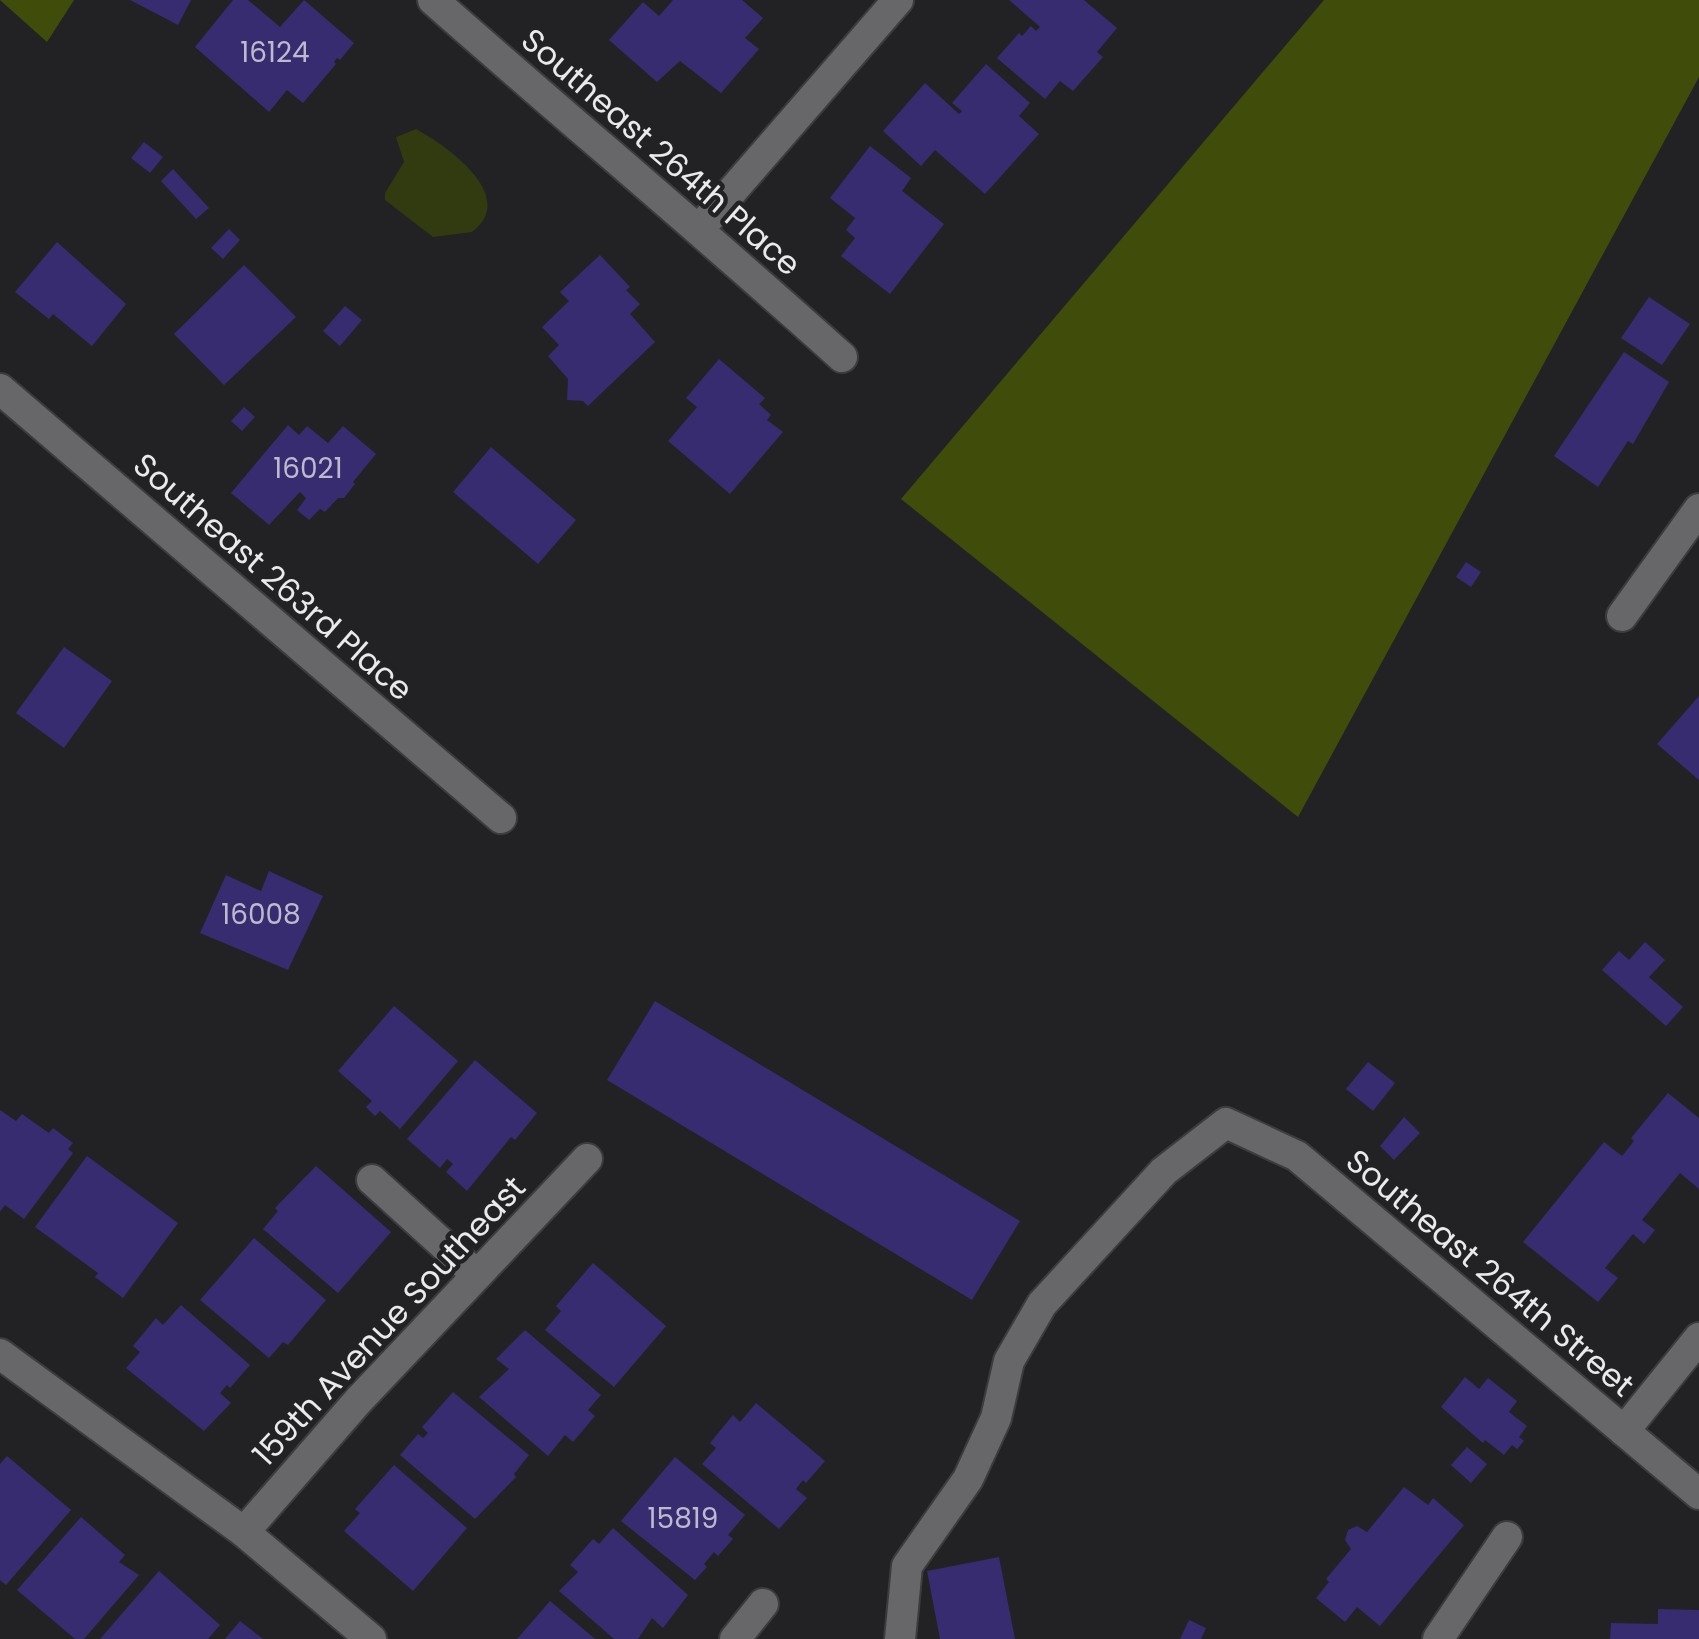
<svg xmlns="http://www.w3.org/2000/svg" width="1699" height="1639" viewBox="0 0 1699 1639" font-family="Poppins,sans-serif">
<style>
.green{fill:#404d0a}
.water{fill:#313b0f}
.building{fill:#362c6f}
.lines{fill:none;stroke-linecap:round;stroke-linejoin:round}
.minor-casing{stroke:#3c3c3e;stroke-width:34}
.minor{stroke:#67676a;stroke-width:30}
.labels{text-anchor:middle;stroke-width:9;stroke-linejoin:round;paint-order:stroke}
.number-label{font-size:28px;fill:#bdbacd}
.street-label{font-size:32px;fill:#eaeaec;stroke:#222224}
</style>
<rect width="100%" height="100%" fill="#222224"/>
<g class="green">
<path d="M 0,0 L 74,0 L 47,42 Z"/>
<path d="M 1324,0 L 1699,0 L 1699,77 L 1298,817 L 901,499 Z"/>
</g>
<path class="water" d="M 416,129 C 447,146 519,196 472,232 L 433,237 L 385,200 L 385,193 L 404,162 L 396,137 Z"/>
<g class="building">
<path d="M 130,0 L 191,0 L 178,25 Z"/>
<path d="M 233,0 L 248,0 L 280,27 L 304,0 L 354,43 L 340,60 L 337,58 L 334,62 L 336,64 L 303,103 L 287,90 L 269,112 L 195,47 Z"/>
<path d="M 673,0 L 742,0 L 763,18 L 745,38 L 759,49 L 721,93 L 680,61 L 657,82 L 609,40 L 643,2 L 659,16 Z"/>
<path d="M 1009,0 L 1084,0 L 1117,28 L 1097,52 L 1103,57 L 1073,91 L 1060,81 L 1045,99 L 997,58 L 1019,33 L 1022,36 L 1031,26 L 1036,31 L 1040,27 Z"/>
<path d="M 986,64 L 1030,103 L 1019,116 L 1039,134 L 985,194 L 935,150 L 921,166 L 883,131 L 925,83 L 959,114 L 962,111 L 952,103 Z"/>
<path d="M 144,142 L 163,157 L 150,173 L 131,158 Z"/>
<path d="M 870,146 L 911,178 L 902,191 L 944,224 L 890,294 L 841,256 L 855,238 L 846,230 L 855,218 L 830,198 Z"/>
<path d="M 173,169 L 209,208 L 196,219 L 161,181 Z"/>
<path d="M 229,229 L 240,240 L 223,259 L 211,248 Z"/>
<path d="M 57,242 L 126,304 L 92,346 L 53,314 L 49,319 L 15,292 Z"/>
<path d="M 600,255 L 630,287 L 626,290 L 640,304 L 630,314 L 655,342 L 588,406 L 583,401 L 567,400 L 568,379 L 548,356 L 559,345 L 542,327 L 569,301 L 560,292 Z"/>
<path d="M 244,265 L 296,317 L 224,385 L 174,334 Z"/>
<path d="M 1649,297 L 1690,324 L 1662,365 L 1621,338 Z"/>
<path d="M 345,306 L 362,320 L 340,346 L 323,331 Z"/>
<path d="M 1624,352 L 1669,382 L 1633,444 L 1628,441 L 1598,487 L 1554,456 Z"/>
<path d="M 719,359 L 765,398 L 759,404 L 771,415 L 767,420 L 783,432 L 730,494 L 668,441 L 697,407 L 686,398 Z"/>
<path d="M 244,407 L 255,417 L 242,431 L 231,421 Z"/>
<path d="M 288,425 L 299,435 L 307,426 L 328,443 L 343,426 L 376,454 L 353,482 L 355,484 L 344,498 L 338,498 L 325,512 L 320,509 L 309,520 L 297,510 L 306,498 L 300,492 L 269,525 L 231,493 Z"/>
<path d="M 491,447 L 576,520 L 538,564 L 453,492 Z"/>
<path d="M 1466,562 L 1481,572 L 1471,587 L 1456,577 Z"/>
<path d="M 64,647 L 112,681 L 64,748 L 16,713 Z"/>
<path d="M 1699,696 L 1699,780 L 1657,744 Z"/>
<path d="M 269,871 L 323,896 L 288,970 L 200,933 L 226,875 L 261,891 Z"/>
<path d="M 1645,942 L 1665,960 L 1649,977 L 1683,1007 L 1666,1026 L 1602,970 L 1619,951 L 1629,960 Z"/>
<path d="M 655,1001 L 1020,1221 L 972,1300 L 607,1080 Z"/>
<path d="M 394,1006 L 458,1061 L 400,1129 L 380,1111 L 375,1116 L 366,1107 L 372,1101 L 338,1071 Z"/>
<path d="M 475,1060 L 537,1113 L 515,1140 L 511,1137 L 467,1191 L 446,1172 L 453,1164 L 447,1159 L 440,1168 L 407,1139 Z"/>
<path d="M 1368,1062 L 1395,1083 L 1373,1111 L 1346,1089 Z"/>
<path d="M 1668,1093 L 1699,1118 L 1699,1189 L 1680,1173 L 1642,1220 L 1655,1230 L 1644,1244 L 1633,1234 L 1605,1268 L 1618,1278 L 1598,1302 L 1523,1242 L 1604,1142 L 1622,1156 L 1634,1141 L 1631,1138 Z"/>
<path d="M 0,1110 L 16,1121 L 22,1114 L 49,1133 L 53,1128 L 73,1143 L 68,1149 L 73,1153 L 24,1219 L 5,1205 L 0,1212 Z"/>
<path d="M 1404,1117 L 1420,1133 L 1394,1160 L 1380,1146 Z"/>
<path d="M 87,1156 L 178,1223 L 123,1298 L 95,1277 L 98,1273 L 35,1227 Z"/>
<path d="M 316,1166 L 391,1232 L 338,1293 L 263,1229 L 278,1211 L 275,1208 Z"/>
<path d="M 254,1238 L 326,1300 L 288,1345 L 283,1342 L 269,1358 L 200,1300 Z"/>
<path d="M 593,1263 L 666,1326 L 614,1387 L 545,1330 L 561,1311 L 556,1306 Z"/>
<path d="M 181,1305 L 250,1365 L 230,1388 L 227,1385 L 220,1393 L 231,1403 L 204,1431 L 126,1368 L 140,1352 L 133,1346 L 156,1318 L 163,1325 Z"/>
<path d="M 525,1330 L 601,1395 L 588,1410 L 595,1416 L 573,1442 L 565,1435 L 548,1456 L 479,1397 L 509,1369 L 496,1359 Z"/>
<path d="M 1465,1377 L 1479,1389 L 1488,1378 L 1517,1401 L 1509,1412 L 1527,1426 L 1519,1437 L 1524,1441 L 1517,1449 L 1512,1445 L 1504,1455 L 1485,1440 L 1483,1443 L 1441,1407 Z"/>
<path d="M 453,1392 L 529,1455 L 514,1474 L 516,1477 L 475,1519 L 400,1455 L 418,1434 L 423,1438 L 428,1433 L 422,1427 Z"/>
<path d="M 756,1403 L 825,1461 L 806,1483 L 803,1480 L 796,1489 L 807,1498 L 779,1529 L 702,1464 L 716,1448 L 710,1443 L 733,1415 L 740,1422 Z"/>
<path d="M 1467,1447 L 1487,1464 L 1471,1483 L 1451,1465 Z"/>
<path d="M 7,1456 L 71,1510 L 6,1585 L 0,1580 L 0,1464 Z"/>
<path d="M 675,1457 L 745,1515 L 728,1535 L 733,1539 L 718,1556 L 714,1552 L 704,1564 L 707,1567 L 695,1580 L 621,1521 Z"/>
<path d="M 394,1465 L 467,1528 L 413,1591 L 344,1531 L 360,1513 L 355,1509 Z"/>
<path d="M 1404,1487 L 1428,1505 L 1433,1498 L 1464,1525 L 1380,1626 L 1357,1607 L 1345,1622 L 1316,1598 L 1329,1582 L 1326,1579 L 1351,1549 L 1345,1540 L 1348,1530 L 1357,1526 L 1367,1532 Z"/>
<path d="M 81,1517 L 125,1555 L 119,1562 L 139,1575 L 84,1639 L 75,1639 L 17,1590 Z"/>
<path d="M 613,1528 L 688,1595 L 663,1628 L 652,1618 L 638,1639 L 614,1639 L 559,1591 L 578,1572 L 570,1565 L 593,1539 L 599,1544 Z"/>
<path d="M 999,1557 L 1015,1639 L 940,1639 L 927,1571 Z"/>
<path d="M 159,1571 L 220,1625 L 208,1639 L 100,1639 Z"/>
<path d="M 550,1601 L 595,1639 L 517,1639 Z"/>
<path d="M 1658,1609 L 1699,1610 L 1699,1639 L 1610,1639 L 1611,1623 L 1658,1624 Z"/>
<path d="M 1189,1620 L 1206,1628 L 1201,1639 L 1180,1639 Z"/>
<path d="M 240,1621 L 263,1639 L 225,1639 Z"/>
</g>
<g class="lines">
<defs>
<g id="minor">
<path d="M 433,0 C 569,120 708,236 842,357"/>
<path d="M 700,228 L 898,0"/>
<path d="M 0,389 L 501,818"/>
<path d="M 1622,616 L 1699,509"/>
<path d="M 372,1180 L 477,1275"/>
<path d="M 0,1354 L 244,1532 L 371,1639"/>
<path d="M 1624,1431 L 1699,1338"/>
<path d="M 244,1532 L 358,1401 L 587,1159"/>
<path d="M 735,1639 L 763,1604"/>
<path d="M 900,1639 L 907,1566 L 968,1479 L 996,1418 L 1009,1361 L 1042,1304 L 1164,1171 L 1226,1123 L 1297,1156 L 1699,1494"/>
<path d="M 1438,1639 L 1507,1537"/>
</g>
</defs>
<use href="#minor" class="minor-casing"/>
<use href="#minor" class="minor"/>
</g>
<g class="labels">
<g class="number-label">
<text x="275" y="62">16124</text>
<text x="308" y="478">16021</text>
<text x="261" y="924">16008</text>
<text x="683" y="1528">15819</text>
</g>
<g class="street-label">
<text transform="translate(661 152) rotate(41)" y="11">Southeast 264th Place</text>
<text transform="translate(273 577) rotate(41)" y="11">Southeast 263rd Place</text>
<text transform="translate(1490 1273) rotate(40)" y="11">Southeast 264th Street</text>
<text transform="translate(389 1321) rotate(-47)" y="11">159th Avenue Southeast</text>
</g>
</g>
</svg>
